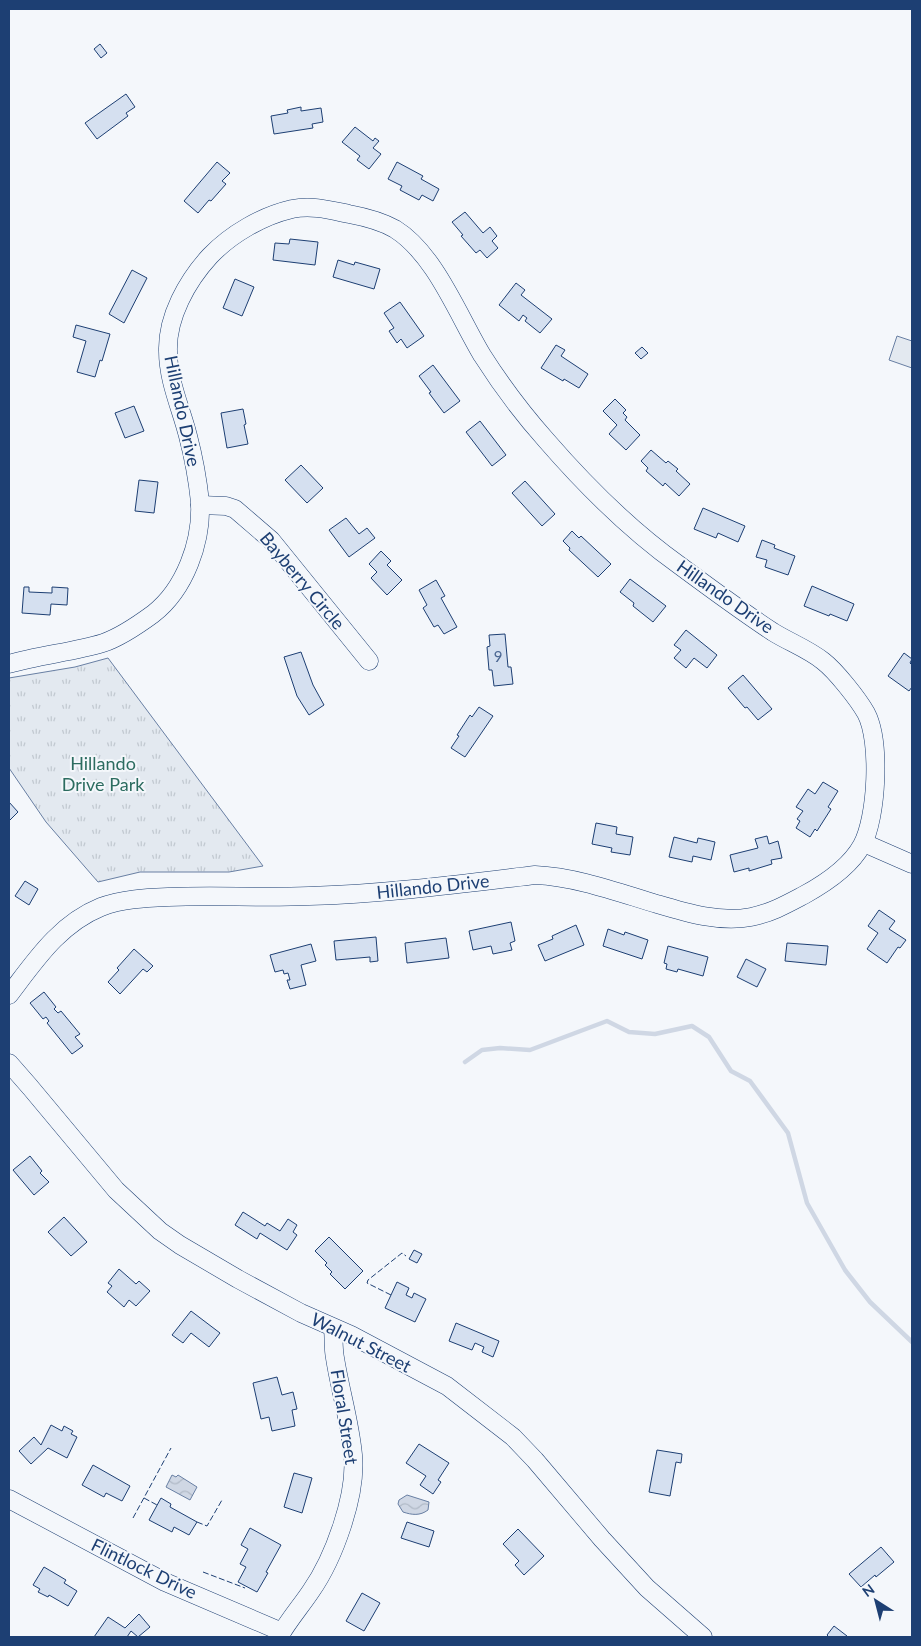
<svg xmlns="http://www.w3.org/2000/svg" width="921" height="1646" viewBox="0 0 921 1646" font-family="Lato,sans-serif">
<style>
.green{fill:#e3e9f0;stroke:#687fa3}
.park{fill:url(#park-tufts);stroke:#687fa3}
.water{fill:url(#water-waves);stroke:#687fa3}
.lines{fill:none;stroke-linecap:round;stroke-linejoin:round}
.stream{stroke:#cfd7e4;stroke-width:4.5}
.building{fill:#d5e0f0;stroke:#1d3f73}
.minor-casing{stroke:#1d3f73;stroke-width:19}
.minor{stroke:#f4f7fb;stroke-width:18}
.fence{stroke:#1d3f73;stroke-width:1;stroke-dasharray:6 2.5;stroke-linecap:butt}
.labels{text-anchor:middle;stroke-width:4;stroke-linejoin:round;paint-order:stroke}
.number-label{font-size:15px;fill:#4b6792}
.street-label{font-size:18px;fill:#1d3f73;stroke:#f4f7fb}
.park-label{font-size:18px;fill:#2c6c60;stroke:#f4f7fb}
</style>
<defs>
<pattern id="park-tufts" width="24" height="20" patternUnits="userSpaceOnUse" patternTransform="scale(1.25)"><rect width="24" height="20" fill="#e3e9f0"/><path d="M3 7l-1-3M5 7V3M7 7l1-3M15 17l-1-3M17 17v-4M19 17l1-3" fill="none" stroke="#c2c9d1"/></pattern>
<pattern id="water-waves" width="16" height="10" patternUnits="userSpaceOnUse" patternTransform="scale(1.25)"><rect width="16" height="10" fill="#cfd7e4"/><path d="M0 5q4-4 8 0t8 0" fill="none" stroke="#b1bac7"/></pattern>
</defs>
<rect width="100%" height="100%" fill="#f4f7fb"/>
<path class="green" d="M 897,336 L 912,341 L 912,368 L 889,360 Z"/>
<path class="park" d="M 108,658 L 263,866 L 229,872 L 140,872 L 98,882 L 46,822 L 9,768 L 9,678 L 75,667 Z"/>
<g class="water">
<path d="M 172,1475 L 176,1477 L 178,1475 L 197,1487 L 190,1500 L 166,1487 Z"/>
<path d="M 407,1495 L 429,1502 L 428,1510 C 420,1516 412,1515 403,1512 L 398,1504 L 399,1500 Z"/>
</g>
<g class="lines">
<path class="stream" d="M 465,1062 L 482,1050 L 500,1048 L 530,1050 L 607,1021 L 629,1032 L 655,1034 L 692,1026 L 709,1037 L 731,1071 L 750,1081 L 788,1133 L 807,1203 L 845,1270 L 870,1302 L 912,1342"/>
</g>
<g class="building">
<path d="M 100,44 L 107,53 L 101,58 L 94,49 Z"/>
<path d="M 126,94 L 135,107 L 126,113 L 128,116 L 97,139 L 85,123 Z"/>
<path d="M 301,107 L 301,111 L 321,108 L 323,122 L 312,124 L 313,128 L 274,134 L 271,116 L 288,113 L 287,110 Z"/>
<path d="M 355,127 L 373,141 L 375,138 L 379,141 L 373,148 L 381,154 L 369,169 L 357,160 L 360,156 L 342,142 Z"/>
<path d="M 217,162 L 230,173 L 222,181 L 226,184 L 211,201 L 209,200 L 198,213 L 184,201 Z"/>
<path d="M 397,162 L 423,176 L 421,179 L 439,189 L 433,201 L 422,195 L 419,200 L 400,190 L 402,186 L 388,179 Z"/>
<path d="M 465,212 L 483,233 L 490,227 L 497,236 L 492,241 L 498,248 L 487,258 L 480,250 L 476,253 L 461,236 L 463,235 L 452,222 Z"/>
<path d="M 290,239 L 318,242 L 315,265 L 273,260 L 275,243 L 289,244 Z"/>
<path d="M 338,260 L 354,265 L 355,262 L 380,269 L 374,289 L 333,277 Z"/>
<path d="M 132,270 L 147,278 L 124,323 L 109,314 Z"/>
<path d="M 235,279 L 254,287 L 242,316 L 223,308 Z"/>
<path d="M 516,283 L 525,290 L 521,295 L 552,319 L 540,333 L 525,321 L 527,318 L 523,315 L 519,321 L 499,305 Z"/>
<path d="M 400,302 L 424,336 L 407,348 L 401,339 L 397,343 L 389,331 L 394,328 L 384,313 Z"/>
<path d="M 76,325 L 110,334 L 102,361 L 100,360 L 95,377 L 77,372 L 86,341 L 73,337 Z"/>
<path d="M 556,345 L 565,350 L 561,356 L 588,374 L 579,388 L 564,379 L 563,381 L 541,368 Z"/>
<path d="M 642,347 L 648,353 L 641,359 L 635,353 Z"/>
<path d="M 433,365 L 460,401 L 444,413 L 429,393 L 431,392 L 419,376 Z"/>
<path d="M 615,399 L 626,410 L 623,413 L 627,417 L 625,420 L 640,435 L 626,450 L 609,434 L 617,425 L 603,411 Z"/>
<path d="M 134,406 L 144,431 L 125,438 L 115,413 Z"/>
<path d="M 243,409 L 246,424 L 244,425 L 248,444 L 227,448 L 221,413 Z"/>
<path d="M 480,421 L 506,455 L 492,466 L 466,432 Z"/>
<path d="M 651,450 L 666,463 L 668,461 L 678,469 L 676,471 L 690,484 L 679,496 L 665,483 L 663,486 L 646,471 L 648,468 L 641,461 Z"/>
<path d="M 301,465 L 323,488 L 307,503 L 285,480 Z"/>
<path d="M 139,480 L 158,482 L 154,513 L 135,511 Z"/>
<path d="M 525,481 L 555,514 L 542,526 L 512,493 Z"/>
<path d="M 703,508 L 745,526 L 738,542 L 718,533 L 716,538 L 694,529 Z"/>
<path d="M 346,518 L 359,534 L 367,528 L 375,538 L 349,557 L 329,530 Z"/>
<path d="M 572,531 L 579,538 L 581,536 L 611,564 L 598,577 L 569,550 L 570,548 L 563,541 Z"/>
<path d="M 762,540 L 775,545 L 774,548 L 795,556 L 788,575 L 765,567 L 767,560 L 756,557 Z"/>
<path d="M 381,551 L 391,561 L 387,565 L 402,580 L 387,595 L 371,578 L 377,572 L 369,564 Z"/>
<path d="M 630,579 L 666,606 L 653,622 L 633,606 L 634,603 L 620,592 Z"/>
<path d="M 436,580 L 445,596 L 441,598 L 457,627 L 444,634 L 438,625 L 434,627 L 423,608 L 427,605 L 419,590 Z"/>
<path d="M 812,586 L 854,604 L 847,621 L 830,614 L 829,616 L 804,606 Z"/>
<path d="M 24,587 L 29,587 L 29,592 L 52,593 L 52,587 L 68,588 L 67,605 L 51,604 L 50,615 L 22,613 Z"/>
<path d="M 686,630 L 717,655 L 707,668 L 694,658 L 686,668 L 674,658 L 681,650 L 674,645 Z"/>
<path d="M 505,634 L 508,667 L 511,667 L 513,684 L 494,686 L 492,670 L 489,670 L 487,647 L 490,646 L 489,635 Z"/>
<path d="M 301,652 L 313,685 L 324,705 L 309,715 L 297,696 L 284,657 Z"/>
<path d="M 904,653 L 912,659 L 910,663 L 912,665 L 912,687 L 909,691 L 888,676 Z"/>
<path d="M 743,675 L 772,709 L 758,720 L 747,707 L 745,708 L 728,688 Z"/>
<path d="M 479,707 L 493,716 L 465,757 L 451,748 L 459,736 L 457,735 L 470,715 L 472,717 Z"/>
<path d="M 823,782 L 838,791 L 828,807 L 831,809 L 817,831 L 815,829 L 810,837 L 796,828 L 800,821 L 797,819 L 803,811 L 796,807 L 808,789 L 815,794 Z"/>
<path d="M 9,802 L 18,812 L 9,821 Z"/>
<path d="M 596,823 L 617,827 L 616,834 L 633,837 L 630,855 L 611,852 L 612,848 L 592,844 Z"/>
<path d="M 767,836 L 769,844 L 778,841 L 782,858 L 771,860 L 772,864 L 749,871 L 749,868 L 734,872 L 730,855 L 758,848 L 755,839 Z"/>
<path d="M 674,837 L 697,843 L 698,838 L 715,842 L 711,860 L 693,856 L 692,862 L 669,857 Z"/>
<path d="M 25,881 L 38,889 L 29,905 L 15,896 Z"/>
<path d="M 879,910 L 895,921 L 889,929 L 906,940 L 900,948 L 898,947 L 887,963 L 867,949 L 878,933 L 868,926 Z"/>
<path d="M 511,922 L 515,941 L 510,943 L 512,950 L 493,954 L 491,946 L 473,950 L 469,931 Z"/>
<path d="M 576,925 L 584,945 L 545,961 L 538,945 L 553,939 L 552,936 Z"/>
<path d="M 608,929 L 624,935 L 625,932 L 648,940 L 642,959 L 603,946 Z"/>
<path d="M 376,937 L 378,961 L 370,962 L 370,957 L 336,960 L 334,941 Z"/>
<path d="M 446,938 L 449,958 L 407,963 L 405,943 Z"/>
<path d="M 787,943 L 828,946 L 826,965 L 785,961 Z"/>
<path d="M 311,944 L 316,961 L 301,965 L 306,985 L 290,989 L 287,980 L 290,980 L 288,973 L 284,974 L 283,970 L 275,972 L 270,955 Z"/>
<path d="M 668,946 L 708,957 L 703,976 L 678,969 L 677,972 L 666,969 L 667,964 L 664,963 Z"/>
<path d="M 134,949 L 153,966 L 147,972 L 143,969 L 120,994 L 108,982 L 119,970 L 117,968 Z"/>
<path d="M 746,959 L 766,969 L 757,987 L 737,977 Z"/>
<path d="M 44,992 L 56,1007 L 54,1009 L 58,1013 L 61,1011 L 80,1034 L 75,1037 L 83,1046 L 72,1054 L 47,1023 L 49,1021 L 46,1017 L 43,1019 L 30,1003 Z"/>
<path d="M 30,1156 L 42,1171 L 40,1173 L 49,1182 L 34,1195 L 13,1170 Z"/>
<path d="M 243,1212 L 265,1226 L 267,1223 L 280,1231 L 288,1219 L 297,1225 L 293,1232 L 297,1235 L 287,1250 L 260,1233 L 257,1239 L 235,1225 Z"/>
<path d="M 64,1217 L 87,1242 L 71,1256 L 48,1232 Z"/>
<path d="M 329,1237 L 363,1271 L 345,1289 L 330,1274 L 332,1272 L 325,1265 L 327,1263 L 315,1251 Z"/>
<path d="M 414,1250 L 422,1254 L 417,1263 L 409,1259 Z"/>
<path d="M 119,1269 L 136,1284 L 139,1281 L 150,1291 L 136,1306 L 129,1300 L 124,1307 L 107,1292 L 112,1286 L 108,1283 Z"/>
<path d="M 397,1282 L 409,1288 L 406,1295 L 412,1298 L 414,1293 L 426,1299 L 415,1322 L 385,1308 Z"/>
<path d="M 191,1311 L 220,1333 L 209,1347 L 191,1333 L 183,1343 L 172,1335 Z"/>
<path d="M 456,1323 L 499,1341 L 493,1357 L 482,1352 L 484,1347 L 475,1343 L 472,1350 L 449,1341 Z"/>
<path d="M 277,1377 L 282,1395 L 293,1392 L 297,1409 L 292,1410 L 295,1426 L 272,1431 L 269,1417 L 261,1419 L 253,1383 Z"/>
<path d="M 51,1425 L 62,1431 L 64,1426 L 73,1431 L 71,1434 L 77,1437 L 67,1458 L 48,1448 L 31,1464 L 19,1451 L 34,1437 L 41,1445 Z"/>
<path d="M 419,1444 L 449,1463 L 438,1480 L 441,1482 L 433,1494 L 420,1485 L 426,1476 L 406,1463 Z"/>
<path d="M 657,1450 L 682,1454 L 681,1463 L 676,1462 L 670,1496 L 649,1492 Z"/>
<path d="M 93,1465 L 130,1486 L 122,1501 L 106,1493 L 104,1497 L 82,1485 Z"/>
<path d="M 294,1473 L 312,1478 L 302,1513 L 284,1507 Z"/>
<path d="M 161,1498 L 171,1504 L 170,1507 L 197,1522 L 189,1535 L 174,1527 L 172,1532 L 149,1520 Z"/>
<path d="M 407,1522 L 434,1531 L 429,1547 L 401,1538 Z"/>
<path d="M 250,1528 L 281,1545 L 266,1572 L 268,1573 L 257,1592 L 238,1582 L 246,1567 L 240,1564 L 248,1549 L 241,1545 Z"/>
<path d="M 518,1529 L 544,1556 L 524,1575 L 515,1565 L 519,1561 L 503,1544 Z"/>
<path d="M 881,1547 L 894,1562 L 876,1577 L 875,1575 L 861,1587 L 849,1574 Z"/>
<path d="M 44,1567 L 66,1580 L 64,1583 L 77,1591 L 68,1606 L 49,1595 L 48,1597 L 38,1592 L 40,1589 L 33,1585 Z"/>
<path d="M 362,1593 L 380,1603 L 364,1631 L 346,1621 Z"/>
<path d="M 139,1614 L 150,1627 L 138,1637 L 131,1631 L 127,1637 L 94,1637 L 108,1617 L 125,1628 Z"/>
<path d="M 834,1626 L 847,1636 L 847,1637 L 829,1637 L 827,1635 Z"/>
</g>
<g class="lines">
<defs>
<g id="minor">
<path d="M 200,505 L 226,506 L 235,509 L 271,540 L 369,661"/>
<path d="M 9,664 C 39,655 74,652 103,643 C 121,637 138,625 153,614 C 185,589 202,542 200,502 C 198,483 193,455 188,436 C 181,408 168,381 168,351 C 167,317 187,281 210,256 C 231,234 262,216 292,209 C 312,205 330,210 349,214 C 365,217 381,221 395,229 C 435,254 458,315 482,355 C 501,385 522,413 546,440 C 585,485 630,530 679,565 C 710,588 741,611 773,632 C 789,642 808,649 823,661 C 836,671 858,699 866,713 C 881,741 877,818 862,845 C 850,867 826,883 804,895 C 787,904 771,913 751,917 C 720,923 687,913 657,904 C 617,892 577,877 535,875 C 460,884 384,894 309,896 C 262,898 215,895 168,897 C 145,898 122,899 101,907 C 59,924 35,961 9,995"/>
<path d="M 864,843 L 912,864"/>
<path d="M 9,1063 L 30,1087 L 116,1190 L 160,1231 L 180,1245 L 238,1279 L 301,1313 L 351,1335 L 447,1386 L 513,1437 L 535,1460 L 602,1539 L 647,1588 L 703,1637"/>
<path d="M 9,1499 L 165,1582 L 282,1632"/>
<path d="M 279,1637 C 288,1621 301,1606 311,1591 C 334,1558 357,1495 353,1455 C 350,1422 340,1390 335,1358 C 333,1348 334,1338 333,1328"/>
</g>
</defs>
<use href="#minor" class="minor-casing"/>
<use href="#minor" class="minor"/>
<g class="fence">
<path d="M 391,1295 L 367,1283 L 368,1280 L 402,1253 L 406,1256"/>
<path d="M 144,1498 L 157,1505"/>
<path d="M 133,1518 L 171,1448"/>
<path d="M 197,1522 L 207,1526 L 222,1500"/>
<path d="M 203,1572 L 245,1588"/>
</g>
</g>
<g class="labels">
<g class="number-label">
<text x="498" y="662">9</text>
</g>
<g class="street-label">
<text transform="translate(182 411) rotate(78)" y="6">Hillando Drive</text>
<text transform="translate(302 581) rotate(50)" y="6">Bayberry Circle</text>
<text transform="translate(725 597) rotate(35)" y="6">Hillando Drive</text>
<text transform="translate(433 887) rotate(-6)" y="6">Hillando Drive</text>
<text transform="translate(361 1343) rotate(27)" y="6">Walnut Street</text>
<text transform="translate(344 1417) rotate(81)" y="6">Floral Street</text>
<text transform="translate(144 1569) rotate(26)" y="6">Flintlock Drive</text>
</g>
<g class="park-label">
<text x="103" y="770">Hillando<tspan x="103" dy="21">Drive Park</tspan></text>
</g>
</g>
<rect width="921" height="1646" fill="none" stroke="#1d3f73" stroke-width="20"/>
<g transform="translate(876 1601) rotate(324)" stroke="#f4f7fb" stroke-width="4" paint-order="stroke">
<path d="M0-4L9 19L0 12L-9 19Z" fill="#1d3f73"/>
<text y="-8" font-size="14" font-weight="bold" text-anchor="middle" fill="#1d3f73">N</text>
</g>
</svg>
